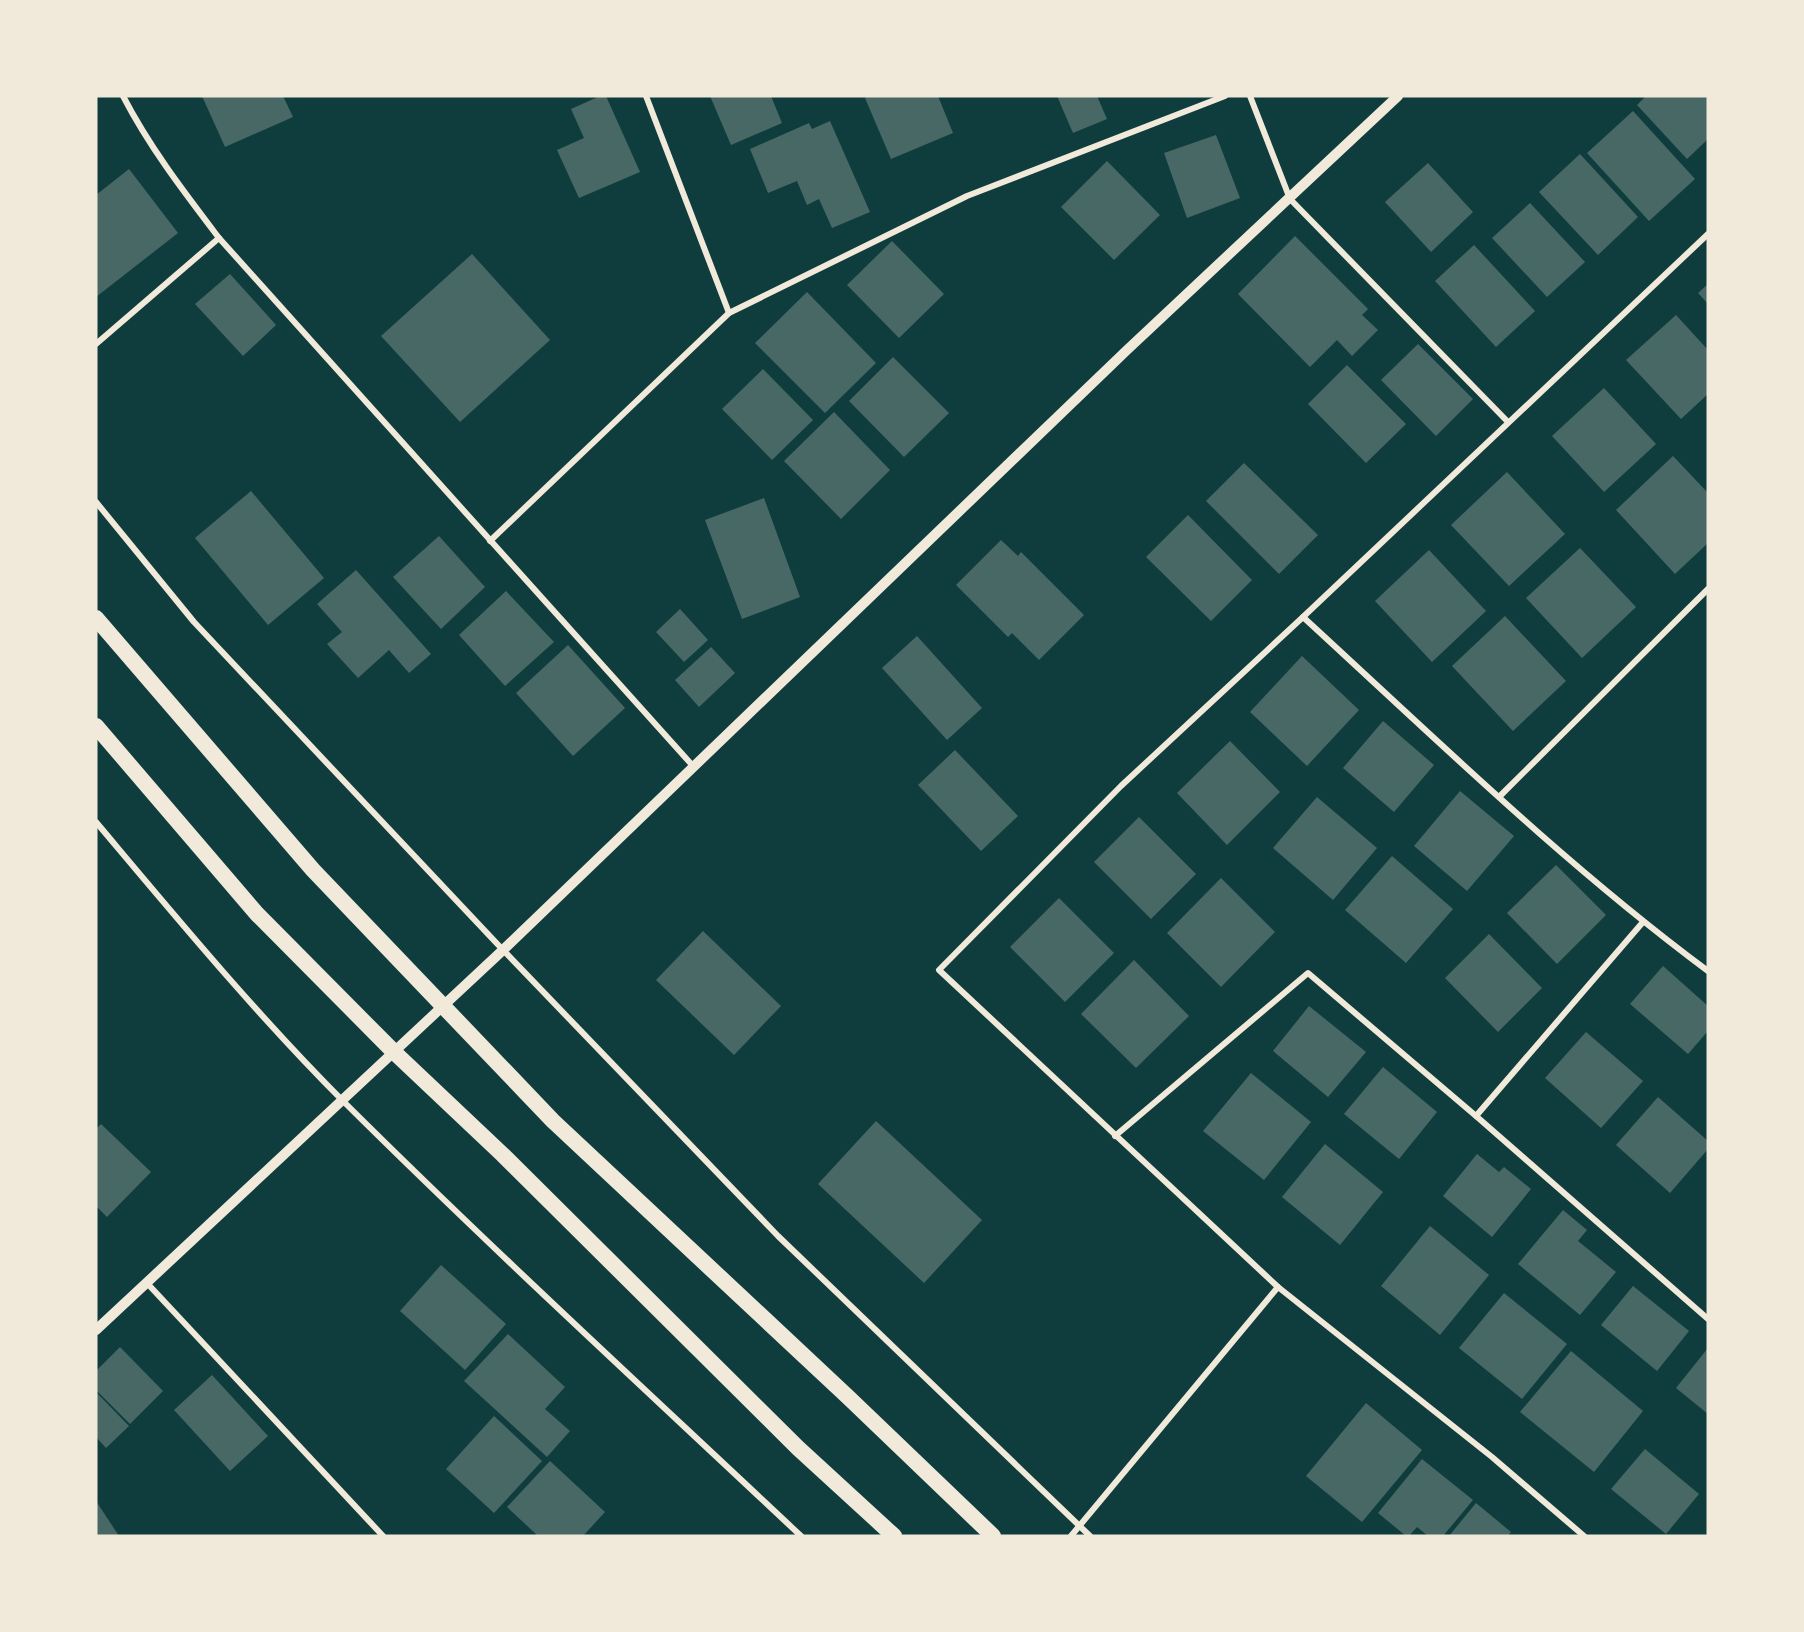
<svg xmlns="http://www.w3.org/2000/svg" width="1804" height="1632" viewBox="0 0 1804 1632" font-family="Rubik,sans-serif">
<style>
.building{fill:#486865}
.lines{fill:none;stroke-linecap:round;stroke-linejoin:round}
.minor{stroke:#f1e9da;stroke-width:6}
.tertiary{stroke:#f1e9da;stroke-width:10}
.trunk{stroke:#f1e9da;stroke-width:16}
</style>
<rect width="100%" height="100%" fill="#0f3d3e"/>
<g class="building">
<path d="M 202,96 L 283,96 L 293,117 L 225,147 Z"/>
<path d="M 600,96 L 606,96 L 640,172 L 579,198 L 557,150 L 584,138 L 571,109 Z"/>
<path d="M 710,96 L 771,96 L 782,123 L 731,145 Z"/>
<path d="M 868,96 L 938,96 L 953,133 L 891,159 L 865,98 Z"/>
<path d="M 1057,96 L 1097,96 L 1107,119 L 1073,133 Z"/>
<path d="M 1646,96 L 1708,96 L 1708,139 L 1687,159 L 1637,105 Z"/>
<path d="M 1633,111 L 1695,179 L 1649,221 L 1587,153 Z"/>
<path d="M 830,121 L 870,212 L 832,228 L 819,199 L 807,205 L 797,181 L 768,193 L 750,149 L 809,123 L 812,129 Z"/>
<path d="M 1216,135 L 1240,198 L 1187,218 L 1164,153 Z"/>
<path d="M 1580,154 L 1638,217 L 1598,255 L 1539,192 Z"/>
<path d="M 1107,161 L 1160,215 L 1114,260 L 1061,207 Z"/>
<path d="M 1428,163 L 1473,212 L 1431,252 L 1385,202 Z"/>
<path d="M 129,169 L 178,233 L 96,297 L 96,195 Z"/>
<path d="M 1530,203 L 1585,262 L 1547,297 L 1492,238 Z"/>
<path d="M 1295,236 L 1368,309 L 1362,315 L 1378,330 L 1352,356 L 1337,340 L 1310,367 L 1238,294 Z"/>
<path d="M 892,241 L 944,294 L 899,338 L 847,285 Z"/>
<path d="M 1474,245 L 1535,311 L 1496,347 L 1435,281 Z"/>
<path d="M 472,254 L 550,340 L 460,422 L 381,336 Z"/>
<path d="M 230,274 L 276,325 L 243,356 L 195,304 Z"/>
<path d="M 1708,284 L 1708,304 L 1698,293 Z"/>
<path d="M 807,292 L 876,363 L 825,413 L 755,343 Z"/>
<path d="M 1676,315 L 1708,350 L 1708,394 L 1681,419 L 1626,360 Z"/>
<path d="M 1418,344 L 1473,399 L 1436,436 L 1381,380 Z"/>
<path d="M 893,357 L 949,413 L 904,457 L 849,401 Z"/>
<path d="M 1347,365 L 1406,424 L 1366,463 L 1308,404 Z"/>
<path d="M 763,369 L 813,420 L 772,460 L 722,409 Z"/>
<path d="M 1604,388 L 1656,444 L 1604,492 L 1552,436 Z"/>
<path d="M 834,412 L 890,470 L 841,519 L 784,461 Z"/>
<path d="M 1673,456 L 1708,493 L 1708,543 L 1675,574 L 1616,510 Z"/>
<path d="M 1244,463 L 1318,535 L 1279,574 L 1206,501 Z"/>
<path d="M 1507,472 L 1565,534 L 1509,586 L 1451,525 Z"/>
<path d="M 251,491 L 324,578 L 268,625 L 195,538 Z"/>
<path d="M 764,498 L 800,597 L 742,619 L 705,520 Z"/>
<path d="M 1188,515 L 1252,580 L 1211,621 L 1146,557 Z"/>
<path d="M 439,536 L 485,587 L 441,629 L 393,577 Z"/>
<path d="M 1001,540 L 1018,556 L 1021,552 L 1084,615 L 1039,660 L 1012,633 L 1008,637 L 956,585 Z"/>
<path d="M 1580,548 L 1636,607 L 1582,658 L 1526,598 Z"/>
<path d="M 1429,550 L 1486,611 L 1432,662 L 1375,601 Z"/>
<path d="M 356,570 L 431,654 L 409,673 L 389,650 L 358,678 L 327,644 L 342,632 L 317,604 Z"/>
<path d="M 506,591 L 554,642 L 505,686 L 459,635 Z"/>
<path d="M 680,609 L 708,640 L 684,662 L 656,632 Z"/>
<path d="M 1505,616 L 1566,681 L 1513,731 L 1452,666 Z"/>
<path d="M 917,636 L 982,708 L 947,740 L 882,668 Z"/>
<path d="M 568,645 L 625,708 L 573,756 L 516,693 Z"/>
<path d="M 711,647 L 735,673 L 699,707 L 675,680 Z"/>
<path d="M 1302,656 L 1359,710 L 1307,766 L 1250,712 Z"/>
<path d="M 1383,721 L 1434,765 L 1394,812 L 1343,768 Z"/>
<path d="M 1230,741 L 1280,792 L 1227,845 L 1177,793 Z"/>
<path d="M 955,750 L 1018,816 L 981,851 L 918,785 Z"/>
<path d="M 1460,791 L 1514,836 L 1467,891 L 1414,846 Z"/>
<path d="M 1317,797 L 1377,848 L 1333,900 L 1273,848 Z"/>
<path d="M 1139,817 L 1196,874 L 1151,919 L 1094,862 Z"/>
<path d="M 1392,856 L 1453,909 L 1406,963 L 1345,910 Z"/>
<path d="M 1556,865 L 1606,915 L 1557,964 L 1507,913 Z"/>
<path d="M 1221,878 L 1275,932 L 1221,987 L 1167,933 Z"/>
<path d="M 1059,898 L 1114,953 L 1065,1002 L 1010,947 Z"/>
<path d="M 703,931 L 781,1006 L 734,1055 L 656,980 Z"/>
<path d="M 1489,934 L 1542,988 L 1498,1032 L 1445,978 Z"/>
<path d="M 1134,960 L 1189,1016 L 1136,1068 L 1081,1014 Z"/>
<path d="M 1663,966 L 1708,1006 L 1708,1031 L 1688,1054 L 1630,1004 Z"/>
<path d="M 1309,1006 L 1366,1052 L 1328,1097 L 1273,1051 Z"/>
<path d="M 1586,1032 L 1643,1081 L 1601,1128 L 1545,1078 Z"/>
<path d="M 1383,1067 L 1437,1112 L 1399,1159 L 1344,1114 Z"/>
<path d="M 1251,1073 L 1311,1122 L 1264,1180 L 1203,1131 Z"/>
<path d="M 1658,1097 L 1708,1141 L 1708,1149 L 1670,1193 L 1616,1145 Z"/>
<path d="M 876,1121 L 982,1220 L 924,1283 L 818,1184 Z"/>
<path d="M 101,1124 L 151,1172 L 107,1217 L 96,1206 L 96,1129 Z"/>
<path d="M 1325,1144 L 1383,1192 L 1340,1245 L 1282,1197 Z"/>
<path d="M 1477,1154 L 1499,1172 L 1504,1167 L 1531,1189 L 1492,1237 L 1443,1196 Z"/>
<path d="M 1563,1210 L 1587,1230 L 1578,1241 L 1616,1272 L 1580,1315 L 1518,1264 Z"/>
<path d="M 1430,1226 L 1489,1275 L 1440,1335 L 1381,1286 Z"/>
<path d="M 441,1265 L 506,1324 L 465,1370 L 400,1311 Z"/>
<path d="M 1633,1286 L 1689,1331 L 1657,1371 L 1601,1325 Z"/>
<path d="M 1504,1293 L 1567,1344 L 1522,1399 L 1459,1348 Z"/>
<path d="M 508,1334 L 565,1387 L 545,1409 L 570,1431 L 547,1457 L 464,1381 Z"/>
<path d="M 120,1347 L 163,1391 L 130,1424 L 96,1390 L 96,1371 Z"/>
<path d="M 1708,1348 L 1708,1414 L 1676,1388 Z"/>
<path d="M 1571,1351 L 1643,1411 L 1594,1472 L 1520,1412 Z"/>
<path d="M 212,1375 L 268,1436 L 230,1471 L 174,1410 Z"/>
<path d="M 96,1392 L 129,1426 L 106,1448 L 96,1437 Z"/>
<path d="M 1366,1403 L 1422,1450 L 1362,1522 L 1306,1476 Z"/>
<path d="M 494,1416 L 542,1461 L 494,1513 L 446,1469 Z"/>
<path d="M 1645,1449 L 1699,1494 L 1666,1534 L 1611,1489 Z"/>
<path d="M 1422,1459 L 1473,1500 L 1443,1536 L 1428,1536 L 1417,1527 L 1409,1536 L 1406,1536 L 1378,1513 Z"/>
<path d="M 550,1461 L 605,1512 L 583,1536 L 538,1536 L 507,1507 Z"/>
<path d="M 96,1501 L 119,1536 L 96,1536 Z"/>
<path d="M 1476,1503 L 1511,1532 L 1508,1536 L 1449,1536 Z"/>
</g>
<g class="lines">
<g class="minor">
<path d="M 123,96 C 150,148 184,192 219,238 L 693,766"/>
<path d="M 646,96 L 729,313"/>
<path d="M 1250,96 L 1290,199 L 1508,422"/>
<path d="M 96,344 L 219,238"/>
<path d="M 96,502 L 194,622 L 503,950 L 778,1236 L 1090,1536"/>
<path d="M 490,541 L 729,313 L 967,196 L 1225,96"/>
<path d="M 1303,617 C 1435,738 1564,864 1708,971"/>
<path d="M 1500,796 L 1708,589"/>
<path d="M 96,822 C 176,917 256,1014 344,1102 C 493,1250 648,1392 801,1536"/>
<path d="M 1476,1116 L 1643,922"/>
<path d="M 1115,1136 L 1308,973 L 1476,1116 L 1708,1319"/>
<path d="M 146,1282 L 383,1536"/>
<path d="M 1071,1536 L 1278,1287"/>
<path d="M 1584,1536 L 1492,1457 L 1278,1287 L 939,970 L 1121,786 L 1303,617 L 1708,234"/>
</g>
<path class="tertiary" d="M 96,1330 L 503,950 L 1127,350 L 1398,96"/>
<g class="trunk">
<path d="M 96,618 L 313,870 L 553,1121 L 848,1397 L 993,1536"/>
<path d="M 96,726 L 257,914 L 394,1052 L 503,1155 L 798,1448 L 894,1536"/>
</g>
</g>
<rect width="1804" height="1632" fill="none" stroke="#f1e9da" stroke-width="195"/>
</svg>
